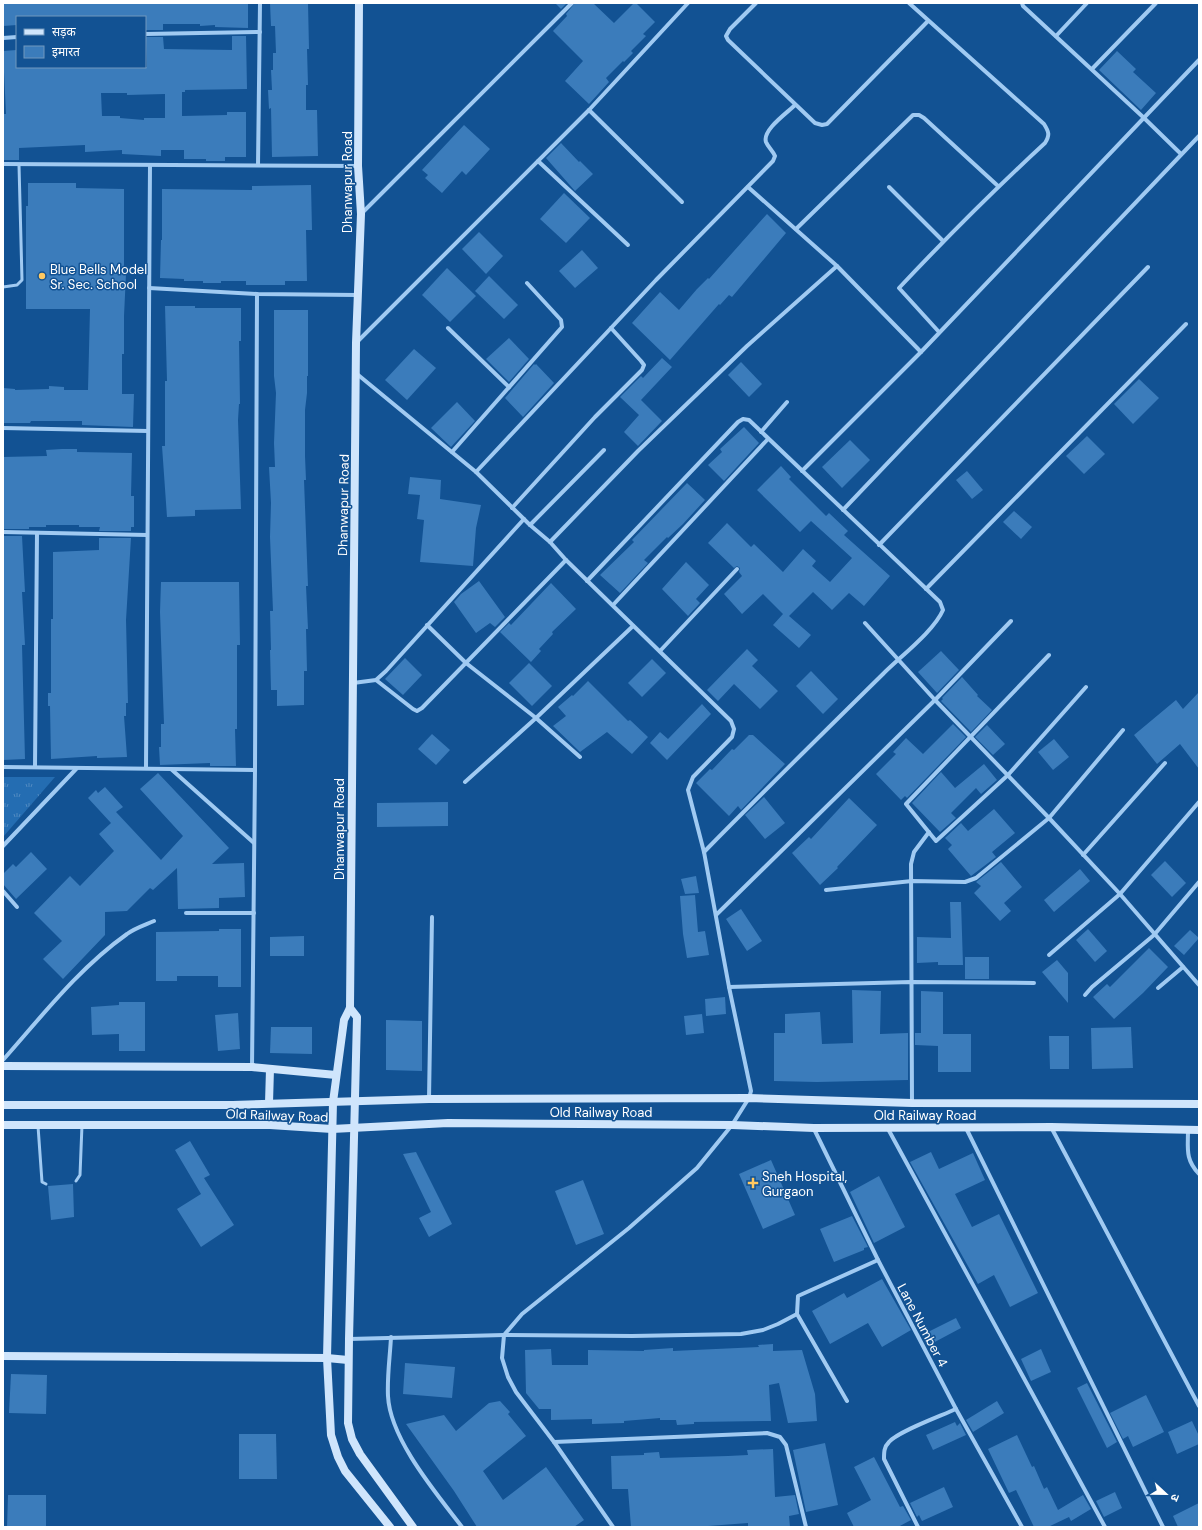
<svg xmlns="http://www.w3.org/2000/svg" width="1202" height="1530" viewBox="0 0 1202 1530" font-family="'DM Sans','Noto Sans Devanagari',sans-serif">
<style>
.grass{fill:url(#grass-tufts)}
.building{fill:#3b7cbb;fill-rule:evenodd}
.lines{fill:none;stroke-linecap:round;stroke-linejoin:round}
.lane{stroke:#a0caf2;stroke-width:3}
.street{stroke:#a0caf2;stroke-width:4}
.secondary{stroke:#cfe5fc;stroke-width:8}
.poi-dot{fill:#ffc961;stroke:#125293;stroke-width:1.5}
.labels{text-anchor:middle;stroke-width:3;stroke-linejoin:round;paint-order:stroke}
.street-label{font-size:13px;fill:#fff;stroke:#125293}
.poi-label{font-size:13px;fill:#fff;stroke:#125293;text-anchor:start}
</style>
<defs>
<pattern id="grass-tufts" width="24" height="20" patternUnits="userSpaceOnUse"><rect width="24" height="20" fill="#246db2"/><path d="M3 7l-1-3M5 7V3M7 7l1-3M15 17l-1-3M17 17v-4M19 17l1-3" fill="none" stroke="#508ac1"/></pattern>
</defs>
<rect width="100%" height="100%" fill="#125293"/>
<path class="grass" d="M 3,777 L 55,777 L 3,837 Z"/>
<g class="building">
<path d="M 3,3 L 248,3 L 248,28 L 215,27 L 215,25 L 200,26 L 200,24 L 163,24 L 163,30 L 146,30 L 145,17 L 17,17 L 17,25 L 3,26 Z"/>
<path d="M 270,3 L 308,3 L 309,49 L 307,49 L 308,85 L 306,85 L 306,110 L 317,110 L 318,156 L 272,157 L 271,108 L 269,109 L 268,90 L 272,90 L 271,70 L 273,70 L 273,53 L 276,53 L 275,26 L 271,26 Z"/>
<path d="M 555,3 L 567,3 L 561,9 Z"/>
<path d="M 575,3 L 593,3 L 614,23 L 634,3 L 636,3 L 655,22 L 643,34 L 646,36 L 631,51 L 633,53 L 624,62 L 623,61 L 606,78 L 609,82 L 589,104 L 565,81 L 583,61 L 553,31 L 567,16 L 566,14 Z"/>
<path d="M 232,36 L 246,36 L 247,89 L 185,90 L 185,92 L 182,92 L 182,116 L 227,115 L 227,112 L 246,112 L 246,157 L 225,157 L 225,161 L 206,161 L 206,159 L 184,159 L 184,150 L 161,150 L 161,156 L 122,154 L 122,150 L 85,152 L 85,145 L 19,148 L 19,160 L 3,160 L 3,114 L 6,114 L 3,51 L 17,50 L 17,67 L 147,67 L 146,37 L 163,37 L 164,49 L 232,50 ZM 101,93 L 127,93 L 127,95 L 165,94 L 165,118 L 144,118 L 144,120 L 120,118 L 120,116 L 102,116 Z"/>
<path d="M 1117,51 L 1136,69 L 1133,72 L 1156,93 L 1141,110 L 1099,70 Z"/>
<path d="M 464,125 L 490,149 L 466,175 L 462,171 L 442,193 L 425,178 L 428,175 L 422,170 Z"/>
<path d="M 561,143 L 579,162 L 580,161 L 593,174 L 575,191 L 546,158 Z"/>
<path d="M 28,183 L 76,183 L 76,188 L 124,189 L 124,274 L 126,274 L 124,316 L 124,354 L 122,354 L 122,394 L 134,394 L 133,427 L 82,425 L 82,421 L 31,421 L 30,423 L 3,423 L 3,388 L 15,389 L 15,390 L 49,389 L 49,386 L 64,387 L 64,390 L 88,390 L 90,309 L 26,309 L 26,206 L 28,206 Z"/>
<path d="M 311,185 L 312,230 L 306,230 L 307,281 L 285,281 L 285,285 L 246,285 L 246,281 L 221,281 L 221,283 L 203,283 L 203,281 L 184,281 L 184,279 L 160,278 L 161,240 L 162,240 L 162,189 L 252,190 L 252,186 Z"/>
<path d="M 564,193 L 590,218 L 566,243 L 540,219 Z"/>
<path d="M 767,214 L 786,233 L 732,297 L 729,295 L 720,305 L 719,304 L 670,360 L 632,323 L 660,292 L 679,310 L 697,289 L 708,278 L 709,279 Z"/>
<path d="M 479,232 L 503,256 L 486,274 L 462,249 Z"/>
<path d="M 582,250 L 598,268 L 575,288 L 559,271 Z"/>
<path d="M 447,268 L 476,296 L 450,322 L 422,295 Z"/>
<path d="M 489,276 L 518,305 L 504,319 L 475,291 Z"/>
<path d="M 165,306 L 195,306 L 195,308 L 241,308 L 241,341 L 239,341 L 240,404 L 239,404 L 238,420 L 241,509 L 195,510 L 195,516 L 167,517 L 162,446 L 165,446 L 165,381 L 167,381 Z"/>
<path d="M 274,310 L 308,310 L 308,376 L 307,376 L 307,393 L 305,410 L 305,456 L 306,480 L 304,480 L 308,586 L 306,586 L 308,629 L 306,629 L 307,671 L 304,671 L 304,705 L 277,706 L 277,690 L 271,690 L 270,650 L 271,650 L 270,611 L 273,611 L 270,537 L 271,503 L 269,467 L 275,467 L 274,443 L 276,393 L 274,376 Z"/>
<path d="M 509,338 L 529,359 L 509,382 L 486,359 Z"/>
<path d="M 414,349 L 436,368 L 407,400 L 385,380 Z"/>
<path d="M 662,358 L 672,367 L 641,400 L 662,421 L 638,446 L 624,432 L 639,415 L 620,397 L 641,376 L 643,378 Z"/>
<path d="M 741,362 L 762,384 L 749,397 L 728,375 Z"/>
<path d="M 534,364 L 535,365 L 536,364 L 554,383 L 523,417 L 505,398 Z"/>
<path d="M 1139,379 L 1159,398 L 1133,424 L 1114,404 Z"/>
<path d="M 457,402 L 475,421 L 451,447 L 431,428 Z"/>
<path d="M 744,427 L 759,443 L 724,481 L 708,465 L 722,452 L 720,449 Z"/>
<path d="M 1087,436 L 1105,454 L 1084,474 L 1066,456 Z"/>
<path d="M 850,440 L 870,460 L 842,488 L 822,467 Z"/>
<path d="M 62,449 L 77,449 L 77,452 L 132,453 L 131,496 L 134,496 L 134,527 L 131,527 L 131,531 L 99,531 L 100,527 L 79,527 L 79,525 L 46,525 L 46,527 L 29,527 L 29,529 L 3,529 L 3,457 L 47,456 L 46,450 Z"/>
<path d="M 781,466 L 791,477 L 789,479 L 826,516 L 829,513 L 848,531 L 844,535 L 890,576 L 864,606 L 849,593 L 832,610 L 813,592 L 789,616 L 811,635 L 799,648 L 773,625 L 783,614 L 763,594 L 742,614 L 724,594 L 742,576 L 739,572 L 740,568 L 737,566 L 734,568 L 708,543 L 727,523 L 751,547 L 754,544 L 783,572 L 803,549 L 816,561 L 812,566 L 830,582 L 852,558 L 811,521 L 800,532 L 757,490 Z"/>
<path d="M 967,471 L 983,490 L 972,499 L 956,480 Z"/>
<path d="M 410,477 L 441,480 L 440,499 L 481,505 L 476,528 L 473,566 L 420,562 L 424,520 L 417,519 L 420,495 L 408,494 Z"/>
<path d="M 687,483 L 705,500 L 683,524 L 668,538 L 667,537 L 644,560 L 648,563 L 620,593 L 600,575 L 634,542 L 632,540 Z"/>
<path d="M 1014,511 L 1032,527 L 1021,539 L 1003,522 Z"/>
<path d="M 3,536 L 22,536 L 25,592 L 22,592 L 25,645 L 22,645 L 25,759 L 3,760 Z"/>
<path d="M 99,538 L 131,538 L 126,620 L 128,703 L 126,703 L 126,716 L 124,716 L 127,757 L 97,758 L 97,756 L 51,759 L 50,706 L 48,706 L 48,693 L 51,693 L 51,619 L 53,619 L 53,552 L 99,550 Z"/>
<path d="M 686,562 L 709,585 L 696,599 L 700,603 L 688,616 L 662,589 Z"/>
<path d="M 479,581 L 505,617 L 495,627 L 490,623 L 476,633 L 454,602 L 461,594 Z"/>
<path d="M 161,582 L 239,582 L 240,645 L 237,645 L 237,729 L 235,729 L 236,766 L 210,766 L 210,763 L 160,765 L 159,747 L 161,747 L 161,724 L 164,724 L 160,612 Z"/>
<path d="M 551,583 L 576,609 L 552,632 L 553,634 L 539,649 L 541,651 L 531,662 L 500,632 L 509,623 L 511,625 Z"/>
<path d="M 747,649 L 758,660 L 752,666 L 778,691 L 760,709 L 734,684 L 718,701 L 707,690 Z"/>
<path d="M 941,651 L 959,670 L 937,693 L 918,672 Z"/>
<path d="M 405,658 L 422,675 L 403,695 L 385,679 Z"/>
<path d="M 652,659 L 666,673 L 642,697 L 628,683 Z"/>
<path d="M 529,663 L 552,686 L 532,706 L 509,683 Z"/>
<path d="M 811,671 L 838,699 L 823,714 L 796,686 Z"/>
<path d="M 962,677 L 978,695 L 977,696 L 992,710 L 971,732 L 941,701 L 943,699 L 942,698 Z"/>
<path d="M 588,681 L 628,721 L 630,720 L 648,737 L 632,754 L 607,732 L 580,752 L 553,726 L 566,716 L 558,707 L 572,695 L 573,696 Z"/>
<path d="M 1199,692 L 1199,769 L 1180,744 L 1157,764 L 1134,735 L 1176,700 L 1183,709 Z"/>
<path d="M 702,704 L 711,714 L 667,760 L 650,743 L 660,732 L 668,739 Z"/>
<path d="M 953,724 L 966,737 L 907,798 L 905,796 L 901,800 L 876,774 L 896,754 L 893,752 L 906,738 L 923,754 Z"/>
<path d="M 987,725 L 1005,744 L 993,755 L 975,737 Z"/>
<path d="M 432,734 L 450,750 L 436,765 L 418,749 Z"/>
<path d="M 749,735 L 753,735 L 785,764 L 741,810 L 738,806 L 729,816 L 696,783 L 710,769 L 712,770 L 732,749 L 734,750 Z"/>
<path d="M 1054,739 L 1069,757 L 1053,770 L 1038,752 Z"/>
<path d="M 984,764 L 997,780 L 981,794 L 976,788 L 951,813 L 956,818 L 940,832 L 912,803 L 941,772 L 955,788 Z"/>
<path d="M 158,773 L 229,848 L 212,864 L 244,863 L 245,897 L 219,898 L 219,908 L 178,909 L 177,868 L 153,890 L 150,888 L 127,911 L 105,912 L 105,935 L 63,979 L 43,959 L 62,941 L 34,913 L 70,876 L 80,886 L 114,851 L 99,834 L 111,823 L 88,798 L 96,790 L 98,793 L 105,787 L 123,807 L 116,812 L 161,860 L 183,836 L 140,789 Z"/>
<path d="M 764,797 L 785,823 L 765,839 L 745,815 Z"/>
<path d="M 849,798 L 877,825 L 837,867 L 838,868 L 820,885 L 792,853 L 809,837 L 811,839 Z"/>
<path d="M 448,802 L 448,826 L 377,827 L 377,803 Z"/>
<path d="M 994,809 L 1015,833 L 992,852 L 996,857 L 971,876 L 948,849 L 952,845 L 945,838 L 961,823 L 968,831 Z"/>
<path d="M 31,852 L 47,869 L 16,899 L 3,884 L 3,874 L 13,864 L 16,867 Z"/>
<path d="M 1165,861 L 1186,883 L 1172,897 L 1151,875 Z"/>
<path d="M 1001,862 L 1022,887 L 1004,903 L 1011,911 L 1000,921 L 974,893 L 981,886 L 976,882 Z"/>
<path d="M 1080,869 L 1090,881 L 1054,912 L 1044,900 Z"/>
<path d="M 696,876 L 699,893 L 685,894 L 681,879 Z"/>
<path d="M 695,895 L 698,932 L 705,931 L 709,955 L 687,958 L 683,934 L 680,896 Z"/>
<path d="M 950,902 L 961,902 L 963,965 L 938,965 L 938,962 L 917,963 L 917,937 L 951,938 Z"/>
<path d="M 741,909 L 762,941 L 747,951 L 726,919 Z"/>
<path d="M 219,929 L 241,929 L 241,987 L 218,987 L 218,976 L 177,976 L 177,981 L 156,981 L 156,932 L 219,931 Z"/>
<path d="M 1088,929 L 1107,951 L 1095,962 L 1076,940 Z"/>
<path d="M 1190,930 L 1199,938 L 1184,955 L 1174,946 Z"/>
<path d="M 304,936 L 304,956 L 270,956 L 270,937 Z"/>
<path d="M 1149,948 L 1168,967 L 1143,993 L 1114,1019 L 1093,997 L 1107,984 L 1110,987 Z"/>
<rect x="965" y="957" width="24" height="22"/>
<path d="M 1057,960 L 1068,973 L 1068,1003 L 1042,972 Z"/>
<path d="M 852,990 L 881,991 L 880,1034 L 908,1033 L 908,1080 L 817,1082 L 774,1081 L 774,1033 L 785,1033 L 785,1014 L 820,1012 L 822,1044 L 853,1043 Z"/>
<path d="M 921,991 L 943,992 L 943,1034 L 971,1034 L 971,1072 L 938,1072 L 938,1046 L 915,1045 L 915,1033 L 921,1033 Z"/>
<path d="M 725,997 L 726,1014 L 706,1016 L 705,999 Z"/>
<path d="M 119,1002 L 145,1002 L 145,1051 L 119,1051 L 119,1034 L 92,1035 L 91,1007 L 119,1005 Z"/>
<path d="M 238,1013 L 240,1049 L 218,1051 L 215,1015 Z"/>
<path d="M 702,1014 L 704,1033 L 686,1035 L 684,1016 Z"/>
<path d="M 386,1020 L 422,1021 L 422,1071 L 386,1070 Z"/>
<path d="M 271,1027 L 312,1027 L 312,1054 L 270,1053 Z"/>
<path d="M 1131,1027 L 1133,1068 L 1092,1069 L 1091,1028 Z"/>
<path d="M 1049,1036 L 1069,1036 L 1069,1069 L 1050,1069 Z"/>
<path d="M 190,1141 L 210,1175 L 204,1178 L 234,1225 L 201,1247 L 177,1209 L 201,1194 L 175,1150 Z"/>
<path d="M 416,1152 L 452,1224 L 429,1237 L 419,1218 L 431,1212 L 403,1154 Z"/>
<path d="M 931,1152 L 939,1169 L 973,1153 L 985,1180 L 955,1194 L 972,1227 L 999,1214 L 1038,1293 L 1010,1307 L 994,1275 L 978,1284 L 910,1162 Z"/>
<path d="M 771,1160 L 795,1215 L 763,1229 L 739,1174 Z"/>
<path d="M 879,1176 L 905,1227 L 874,1243 L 850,1192 Z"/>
<path d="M 583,1180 L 604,1234 L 576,1245 L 555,1191 Z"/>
<path d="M 73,1184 L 74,1217 L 51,1220 L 48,1186 Z"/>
<path d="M 852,1216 L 868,1247 L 864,1248 L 864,1250 L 834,1262 L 820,1229 Z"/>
<path d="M 882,1279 L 911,1330 L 882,1347 L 868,1323 L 830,1344 L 812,1311 L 844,1293 L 847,1298 Z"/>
<path d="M 956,1318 L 961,1328 L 931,1344 L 926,1333 Z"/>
<path d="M 773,1344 L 773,1351 L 802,1350 L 815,1394 L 817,1421 L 788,1423 L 779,1383 L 769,1385 L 771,1421 L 694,1422 L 694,1424 L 677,1425 L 676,1420 L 660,1420 L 660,1418 L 624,1421 L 624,1423 L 592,1424 L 592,1419 L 551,1420 L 551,1409 L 539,1409 L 526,1393 L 525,1350 L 551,1349 L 552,1365 L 588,1365 L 588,1350 L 644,1351 L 644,1350 L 673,1348 L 673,1351 L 759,1347 L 758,1345 Z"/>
<path d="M 1041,1349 L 1051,1372 L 1031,1381 L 1021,1359 Z"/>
<path d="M 405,1363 L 455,1367 L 452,1398 L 403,1394 Z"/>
<path d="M 11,1374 L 47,1375 L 46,1414 L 9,1413 Z"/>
<path d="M 1087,1383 L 1117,1442 L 1107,1448 L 1077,1388 Z"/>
<path d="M 1146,1395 L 1164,1432 L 1133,1447 L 1128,1436 L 1123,1439 L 1110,1413 Z"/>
<path d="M 500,1401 L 510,1412 L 508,1414 L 526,1436 L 483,1471 L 503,1500 L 546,1467 L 584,1520 L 574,1527 L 477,1527 L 454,1491 L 406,1424 L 444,1415 L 456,1431 L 489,1403 Z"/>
<path d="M 997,1401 L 1004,1413 L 973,1432 L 966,1420 Z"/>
<path d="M 1192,1421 L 1199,1436 L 1199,1444 L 1177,1454 L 1168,1432 Z"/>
<path d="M 955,1422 L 957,1426 L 960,1423 L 966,1435 L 933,1450 L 926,1435 Z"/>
<path d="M 239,1434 L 276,1434 L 277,1479 L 239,1479 Z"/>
<path d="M 1017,1435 L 1032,1467 L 1034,1466 L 1044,1489 L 1047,1487 L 1058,1510 L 1083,1495 L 1091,1509 L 1071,1521 L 1069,1517 L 1048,1527 L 1034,1527 L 1016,1490 L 1009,1493 L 988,1449 Z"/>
<path d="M 825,1443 L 838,1505 L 806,1512 L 793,1450 Z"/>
<path d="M 773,1449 L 775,1497 L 795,1495 L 799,1514 L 789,1516 L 790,1527 L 748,1527 L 748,1523 L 695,1527 L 631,1527 L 628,1489 L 612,1489 L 611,1456 L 644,1455 L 644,1453 L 659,1452 L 660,1458 L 728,1456 L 748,1455 L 747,1450 Z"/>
<path d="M 874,1457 L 900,1507 L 903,1506 L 911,1520 L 898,1527 L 854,1527 L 847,1513 L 871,1500 L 854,1467 Z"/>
<path d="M 944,1487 L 953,1507 L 922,1521 L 919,1515 L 917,1517 L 910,1503 Z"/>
<path d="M 1115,1492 L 1122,1508 L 1104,1517 L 1096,1501 Z"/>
<path d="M 8,1495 L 46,1495 L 46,1527 L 7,1527 Z"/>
<path d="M 1199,1503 L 1199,1527 L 1178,1527 L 1173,1516 Z"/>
</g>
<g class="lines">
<g class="lane">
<path d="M 3,287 L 17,285 L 22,280 L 19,165"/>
<path d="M 38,1126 L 42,1182 L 46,1184"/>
<path d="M 76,1181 L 80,1175 L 82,1125"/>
</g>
<g class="street">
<path d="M 756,3 L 730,29 L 726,36 L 728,40 L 815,123 L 822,125 L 827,124 L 928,21"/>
<path d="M 909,3 L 1044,124 C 1049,132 1050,135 1045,143 C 994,190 946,238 899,288 L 939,332"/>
<path d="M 1022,3 L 1023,6 L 1143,117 L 1181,154"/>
<path d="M 145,34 L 260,32"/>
<path d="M 1056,36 L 1087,3"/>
<path d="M 3,38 L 17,37"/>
<path d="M 1092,69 L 1156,3"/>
<path d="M 589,110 L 682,202"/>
<path d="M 538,161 L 628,245"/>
<path d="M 3,164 L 358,166"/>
<path d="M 258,165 L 260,3"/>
<path d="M 748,187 L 837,266 L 921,352"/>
<path d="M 889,187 L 943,241"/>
<path d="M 361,214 L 572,3"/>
<path d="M 796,229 L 913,115 L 919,115 L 924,118 L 998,186"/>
<path d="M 149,288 L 257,294 L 357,295"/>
<path d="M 448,328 L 509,387"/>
<path d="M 356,343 L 589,110 L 688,3"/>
<path d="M 357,374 L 476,472 L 530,525 L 550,542 L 566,560 L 731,721 L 734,729 L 732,737 L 693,777 L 688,790 L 704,852 L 729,987 L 751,1091 L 749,1098 L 732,1125 L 697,1168 L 629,1228 L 522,1314 L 504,1335 L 502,1358 L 508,1377 L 516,1392 L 554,1442 L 613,1527"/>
<path d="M 3,428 L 148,431"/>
<path d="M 761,432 L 787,402"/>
<path d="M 452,452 L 562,327 L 561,320 L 527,283"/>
<path d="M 802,471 L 921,352 L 1199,60"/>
<path d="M 476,472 L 656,280 L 773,161 L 775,156 C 773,151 768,147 766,142 C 762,130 787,113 795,105"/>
<path d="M 512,508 L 595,417 L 642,370 L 644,365 L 641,361 L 611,328"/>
<path d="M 843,510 L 1199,136"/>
<path d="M 530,525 L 604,450"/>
<path d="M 3,532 L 147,535"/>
<path d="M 550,542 L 638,451 L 747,346 L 837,266"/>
<path d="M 879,545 L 1148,267"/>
<path d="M 587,581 L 738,422 L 743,419 L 749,420 L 940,602 L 943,610 C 934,631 901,656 883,674 C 823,733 763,792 704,852"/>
<path d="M 926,589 L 1186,324"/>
<path d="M 613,605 L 768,439"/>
<path d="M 865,623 L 935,700 L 1049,818 L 1120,894 L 1199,985"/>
<path d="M 427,625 L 466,663 L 536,718 L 580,757"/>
<path d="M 660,651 L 737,569"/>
<path d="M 1049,655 L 906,804 L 936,841 L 1008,775 L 1086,687"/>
<path d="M 376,680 L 413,709 L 417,711 L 422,708 L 566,560"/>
<path d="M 353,683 L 376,680 L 386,671 L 524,519"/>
<path d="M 3,767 L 255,770"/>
<path d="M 35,767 L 37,533"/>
<path d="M 146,768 L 150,165"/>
<path d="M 171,769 L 254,843"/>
<path d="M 465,782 L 536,718 L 633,626"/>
<path d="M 3,846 L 77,768"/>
<path d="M 1083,855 L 1165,763"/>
<path d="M 826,890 L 912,881 L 965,882 L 976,878 L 1049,818 L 1123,730"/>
<path d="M 3,891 L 17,907"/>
<path d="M 186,913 L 254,913"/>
<path d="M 716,915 L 935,700 L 1011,621"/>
<path d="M 1049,955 L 1120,894 L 1199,802"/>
<path d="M 729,987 L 911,982 L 1034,983"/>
<path d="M 1158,988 L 1183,967"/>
<path d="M 1085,995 L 1092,987 L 1154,935 L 1199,882"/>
<path d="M 3,1060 C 42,1016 79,968 127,934 C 135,928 145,925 154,921"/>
<path d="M 252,1067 L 255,770 L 257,294"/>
<path d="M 429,1099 L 432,917"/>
<path d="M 912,1103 L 911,864 L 914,852 L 929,832"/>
<path d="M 887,1127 L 1105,1527"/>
<path d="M 1051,1127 L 1199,1406"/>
<path d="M 966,1128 L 1163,1527"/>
<path d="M 814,1129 L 878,1260 L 956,1409 L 1022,1527"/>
<path d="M 1188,1130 C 1188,1149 1185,1159 1199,1174"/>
<path d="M 391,1337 C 390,1357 387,1376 388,1396 C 390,1439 436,1493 462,1527"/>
<path d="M 349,1339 L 504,1335 L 632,1336 L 741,1334 L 763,1330 L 778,1324 L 797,1314"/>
<path d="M 847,1401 L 797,1314 L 798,1296 L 878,1260"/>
<path d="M 554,1442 L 767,1433 L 780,1437 L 786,1445 L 806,1527"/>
<path d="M 918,1527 L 884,1459 C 884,1452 884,1447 889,1442 C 899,1431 941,1416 956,1409"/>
</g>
<g class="secondary">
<path d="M 359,3 L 358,166 L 361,214 L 356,343 L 350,1008 L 344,1020 L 333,1102 L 327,1358 L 331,1435 L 338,1457 L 345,1471 L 390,1527"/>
<path d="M 350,1008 L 357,1017 L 349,1339 L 348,1423 L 352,1439 L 360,1454 L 413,1527"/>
<path d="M 3,1066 L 252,1067 L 336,1075"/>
<path d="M 269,1103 L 270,1069"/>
<path d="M 3,1105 L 233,1105 L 429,1099 L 749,1098 L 912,1103 L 1199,1104"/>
<path d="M 3,1125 L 270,1125 L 332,1129 L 448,1123 L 732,1125 L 814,1128 L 1051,1127 L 1199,1130"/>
<path d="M 3,1356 L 327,1358 L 348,1360"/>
</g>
</g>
<g class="poi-dot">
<circle cx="42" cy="276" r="4"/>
<path d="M751 1177h4v4h4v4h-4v4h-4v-4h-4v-4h4z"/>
</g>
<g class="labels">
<g class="street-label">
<text transform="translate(347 182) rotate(-90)" y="5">Dhanwapur Road</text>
<text transform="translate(343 505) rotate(-89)" y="5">Dhanwapur Road</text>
<text transform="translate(339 829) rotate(-90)" y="5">Dhanwapur Road</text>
<text x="601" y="1117">Old Railway Road</text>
<text transform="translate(277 1115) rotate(2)" y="5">Old Railway Road</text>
<text x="925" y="1120">Old Railway Road</text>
<text transform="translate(923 1325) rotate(62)" y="5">Lane Number 4</text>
</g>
<g class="poi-label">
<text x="50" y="274">Blue Bells Model<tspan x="50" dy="15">Sr. Sec. School</tspan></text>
<text x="762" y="1181">Sneh Hospital,<tspan x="762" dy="15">Gurgaon</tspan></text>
</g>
</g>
<rect width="1202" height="1530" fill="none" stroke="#ffffff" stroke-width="8"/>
<rect x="16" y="16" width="130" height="52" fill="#125293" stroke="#7197be"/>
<rect x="24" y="29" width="20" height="6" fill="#cfe5fc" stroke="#7197be"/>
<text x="52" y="36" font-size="12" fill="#ffffff">सड़क</text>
<rect x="24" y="46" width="20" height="12" fill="#3b7cbb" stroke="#7197be"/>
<text x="52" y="56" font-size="12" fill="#ffffff">इमारत</text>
<g transform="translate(1166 1494) rotate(112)" stroke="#125293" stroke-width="3" paint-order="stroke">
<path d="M0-3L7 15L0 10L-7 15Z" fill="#ffffff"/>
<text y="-6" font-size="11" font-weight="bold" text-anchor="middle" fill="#ffffff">उ</text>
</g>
</svg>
